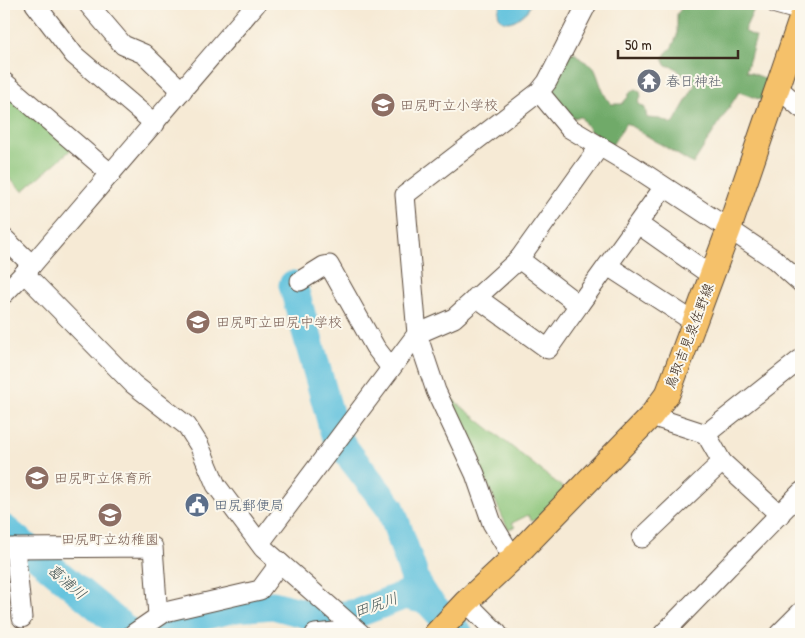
<svg xmlns="http://www.w3.org/2000/svg" width="805" height="638" viewBox="0 0 805 638" font-family="'Patrick Hand','Klee One',sans-serif">
<style>
.green{fill:#8bc479;stroke:#63774c}
.forest{fill:#70aa69;stroke:#566a44}
.water{fill:#5fc1dd;stroke:#4d767e}
.lines{fill:none;stroke-linecap:round;stroke-linejoin:round}
.river{stroke:#5fc1dd;stroke-width:29}
.minor-casing{stroke:#574739;stroke-width:21}
.major-casing{stroke:#574739;stroke-width:26}
.minor{stroke:#fff;stroke-width:19}
.major{stroke:#f5c16b;stroke-width:24}
.labels{text-anchor:middle;stroke-width:4;stroke-linejoin:round;paint-order:stroke}
.worship-label{font-size:14px;fill:#5b616d;stroke:#fbf7ec;text-anchor:start}
.education-label{font-size:14px;fill:#785e54;stroke:#fbf7ec;text-anchor:start}
.street-label{font-size:14px;fill:#3b2a1e;stroke:#fbf7ec}
.service-label{font-size:14px;fill:#4e5e75;stroke:#fbf7ec;text-anchor:start}
.water-label{font-size:15px;font-style:italic;fill:#465757;stroke:#fbf7ec}
</style>
<rect width="100%" height="100%" fill="#fbf7ec"/>
<filter id="ink" filterUnits="userSpaceOnUse"><feTurbulence type="fractalNoise" baseFrequency=".02" numOctaves="2"/><feDisplacementMap in="SourceGraphic" scale="10" xChannelSelector="R" yChannelSelector="G"/><feConvolveMatrix kernelMatrix="1 2 1 2 8 2 1 2 1" color-interpolation-filters="sRGB"/></filter>
<filter id="wash" filterUnits="userSpaceOnUse"><feTurbulence type="fractalNoise" baseFrequency=".0096" numOctaves="4" result="noise"/><feDisplacementMap in="SourceGraphic" scale="20" xChannelSelector="R" yChannelSelector="G"/><feGaussianBlur stdDeviation="1.12" result="paint"/><feColorMatrix in="noise" values="0 0 0 0 0 0 0 0 0 0 0 0 0 0 0 0 0 1.4 0 .05"/><feComposite in="paint" operator="in"/></filter>
<g filter="url(#wash)">
<rect width="100%" height="100%" fill="#f6ead5"/>
<g class="green">
<path d="M 4,86 L 74,147 L 23,191 L 4,174 Z"/>
<path d="M 442,391 L 567,491 L 540,518 L 532,521 L 528,515 L 512,523 L 515,527 L 508,529 L 467,439 L 468,433 Z"/>
</g>
<path class="forest" d="M 685,4 L 741,4 L 755,7 L 744,31 L 756,37 L 746,71 L 775,82 L 767,102 L 739,92 L 693,164 L 626,123 L 612,145 L 590,131 L 581,117 L 571,118 L 551,96 L 569,53 L 575,53 L 582,60 L 593,66 C 600,78 601,93 611,104 L 622,104 L 628,97 L 630,92 L 636,89 L 640,91 L 641,97 L 638,103 L 645,108 L 647,118 L 660,119 L 673,124 L 695,85 L 674,67 L 665,65 L 663,60 L 666,53 L 672,47 L 677,36 L 677,14 Z"/>
<path class="water" d="M 502,4 L 530,4 C 529,10 526,12 521,16 C 503,31 492,14 502,4 Z"/>
<g class="lines">
<g class="river">
<path d="M 293,285 L 334,431 L 343,447 L 391,509 L 417,584 L 427,600"/>
<path d="M 4,529 L 131,634"/>
<path d="M 165,634 L 190,619 L 236,608 L 273,605 L 322,618 L 358,613 L 405,595 L 427,600 L 459,634"/>
</g>
</g>
</g>
<g filter="url(#ink)">
<g class="lines">
<defs>
<g id="minor">
<path d="M 35,4 L 74,55 L 155,124"/>
<path d="M 88,4 L 123,45 L 144,54 L 182,91"/>
<path d="M 776,4 L 801,11"/>
<path d="M 4,82 L 111,174"/>
<path d="M 778,88 L 801,108"/>
<path d="M 539,92 L 569,128 L 633,166 L 729,229 L 774,259 L 801,283"/>
<path d="M 638,224 L 712,276"/>
<path d="M 4,238 L 32,265"/>
<path d="M 519,259 L 600,146"/>
<path d="M 608,266 L 694,322"/>
<path d="M 24,273 L 133,384 L 187,426 L 199,445 L 216,485 L 263,548 L 361,634"/>
<path d="M 300,281 L 324,266 L 329,265 L 375,347 L 391,368"/>
<path d="M 4,294 L 32,265 L 256,4"/>
<path d="M 476,297 L 548,349 L 579,305"/>
<path d="M 651,416 L 706,434 L 801,359"/>
<path d="M 706,434 L 722,462 L 780,515"/>
<path d="M 642,538 L 722,462"/>
<path d="M 260,543 L 417,334 L 454,318 L 519,259 L 579,305 L 664,187"/>
<path d="M 4,548 L 15,548 L 22,618"/>
<path d="M 15,548 L 153,547 L 158,616"/>
<path d="M 513,558 L 492,523 L 475,474 L 436,391 L 417,334 L 405,195 L 539,92 L 547,82 L 587,4"/>
<path d="M 466,602 L 498,634"/>
<path d="M 133,634 L 165,612 L 260,590 L 280,563"/>
<path d="M 315,634 L 355,630"/>
<path d="M 663,634 L 801,492"/>
<path d="M 779,634 L 801,612"/>
</g>
<path id="major" d="M 436,634 L 466,602 L 513,558 L 651,416 L 668,393 L 729,229 L 801,19"/>
</defs>
<use href="#minor" class="minor-casing"/>
<use href="#major" class="major-casing"/>
<use href="#minor" class="minor"/>
<use href="#major" class="major"/>
</g>
</g>
<defs>
<symbol id="temple-disc" viewBox="-11 -11 22 22"><circle r="9.5" fill="#6b7280" stroke="#fbf7ec"/><path d="M0-6L5-2H3V0L6.5 2.5H4V6H1.5V3h-3V6H-4V2.5H-6.5L-3 0V-2H-5Z" fill="#fff"/></symbol>
<symbol id="school-disc" viewBox="-11 -11 22 22"><circle r="9.5" fill="#8d6e63" stroke="#fbf7ec"/><path d="M0-5L7-2L0 1L-7-2ZM-4 1L0 2.5L4 1V4Q0 6-4 4Z" fill="#fff"/></symbol>
<symbol id="civic-disc" viewBox="-11 -11 22 22"><circle r="9.5" fill="#5c6f8a" stroke="#fbf7ec"/><path d="M-.6-6.5H3V-4.5H.6V-3L4-1V1h2V6H-6V1h2V-1L-.6-3ZM-1.2 2.5V6h2.4V2.5Z" fill="#fff"/></symbol>
</defs>
<g fill-rule="evenodd">
<use href="#temple-disc" x="635" y="67" width="28" height="28"/>
<use href="#school-disc" x="369" y="91" width="28" height="28"/>
<use href="#school-disc" x="184" y="308" width="28" height="28"/>
<use href="#school-disc" x="23" y="464" width="28" height="28"/>
<use href="#civic-disc" x="183" y="491" width="28" height="28"/>
<use href="#school-disc" x="96" y="501" width="28" height="28"/>
</g>
<g class="labels">
<g class="worship-label">
<text x="666" y="86">春日神社</text>
</g>
<g class="education-label">
<text x="400" y="110">田尻町立小学校</text>
<text x="216" y="327">田尻町立田尻中学校</text>
<text x="54" y="483">田尻町立保育所</text>
<text x="110" y="544" text-anchor="middle">田尻町立幼稚園</text>
</g>
<g class="street-label">
<text transform="translate(689 336) rotate(-69)" y="5">鳥取吉見泉佐野線</text>
</g>
<g class="service-label">
<text x="214" y="510">田尻郵便局</text>
</g>
<g class="water-label">
<text transform="translate(67 582) rotate(40)" y="5">葛浦川</text>
<text transform="translate(376 605) rotate(-19)" y="5">田尻川</text>
</g>
</g>
<rect width="805" height="638" fill="none" stroke="#fbf7ec" stroke-width="20"/>
<path d="M618 50v8h120v-8" fill="none" stroke="#3b2a1e" stroke-width="2.5"/>
<text x="625" y="50" font-size="15" fill="#3b2a1e" stroke="#fbf7ec" stroke-width="4" paint-order="stroke">50 m</text>
</svg>
